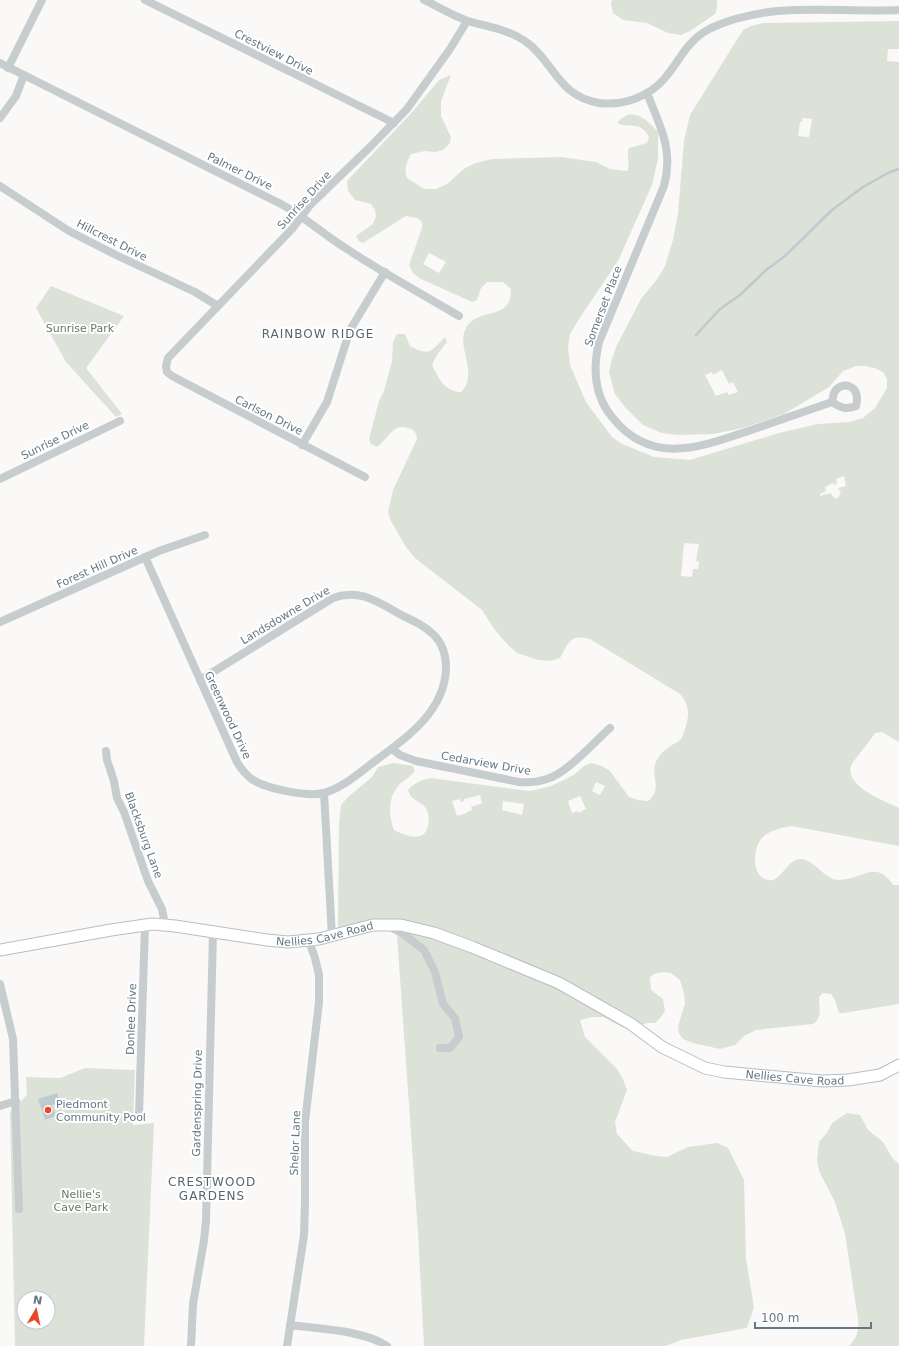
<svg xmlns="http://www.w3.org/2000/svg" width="899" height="1346" viewBox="0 0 899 1346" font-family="'DejaVu Sans',sans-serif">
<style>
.green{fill:#dce2d8;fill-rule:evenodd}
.water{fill:#bdcbce}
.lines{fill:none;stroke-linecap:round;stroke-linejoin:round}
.stream{stroke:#bdcbce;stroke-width:2.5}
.secondary-casing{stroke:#b7bec2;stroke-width:13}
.street{stroke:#c7cccf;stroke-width:8}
.secondary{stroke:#fff;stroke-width:11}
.poi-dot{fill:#eb4726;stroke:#fff;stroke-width:1.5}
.labels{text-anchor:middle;stroke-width:4;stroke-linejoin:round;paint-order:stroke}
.street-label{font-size:11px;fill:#637884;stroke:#fff}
.park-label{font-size:11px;fill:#687a63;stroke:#fff}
.poi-label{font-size:11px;fill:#637884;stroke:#fff;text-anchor:start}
.neighbourhood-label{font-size:12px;letter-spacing:1px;fill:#56656e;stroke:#fff}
</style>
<rect width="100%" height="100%" fill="#faf9f7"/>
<g class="green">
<path d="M 612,0 L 717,0 L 717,8 L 715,14 L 690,31 L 681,35 L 668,33 L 647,23 L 623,20 L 613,13 L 611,3 Z"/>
<path d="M 899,21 L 899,49 L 888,49 L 887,61 L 899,62 L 899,742 L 882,732 L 875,733 C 871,740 853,761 851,766 C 845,787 885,801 899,808 L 899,846 L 791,826 C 781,828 771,830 763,837 C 752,847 751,877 768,880 C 781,883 786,860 800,859 C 813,858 825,880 839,880 C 862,879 877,859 893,885 L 899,885 L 899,1004 L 844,1013 L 839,1013 L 835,1000 L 831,994 L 823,993 L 819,997 C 819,1007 823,1018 813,1024 L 756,1030 L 744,1036 L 735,1045 L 720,1049 L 693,1043 L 683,1039 L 679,1034 L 678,1026 L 685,1004 L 684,993 L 680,980 L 671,973 L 662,972 L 654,974 L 650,978 L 651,990 L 663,999 L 665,1011 L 661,1017 L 655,1023 L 648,1023 L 624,1028 L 603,1017 L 592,1017 L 580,1020 L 585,1037 L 617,1069 L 623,1079 L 627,1090 L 615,1122 L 617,1134 L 633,1151 L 656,1156 L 667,1157 L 688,1147 L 717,1143 L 728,1148 L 744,1180 L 746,1259 L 754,1307 L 747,1328 L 681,1340 L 666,1346 L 424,1346 L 418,1233 L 397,935 C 382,925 366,931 349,935 L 338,926 L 339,824 L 341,805 L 348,797 L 372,777 L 378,767 L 394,763 L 413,766 L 415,771 C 411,776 406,779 401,783 C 388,795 388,814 394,830 C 404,835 424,844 428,826 C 429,822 429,814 427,810 C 423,801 411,802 408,790 C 414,783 421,780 430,778 L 530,791 L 548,787 L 564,780 L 575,774 L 584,766 L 591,763 L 602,766 L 610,771 L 629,797 L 638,800 L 648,801 C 665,787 647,775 658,758 C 661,753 667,748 672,745 C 674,744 678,742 680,740 C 682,739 683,734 684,732 C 689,718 691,707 680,694 L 590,639 C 569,634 569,643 560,658 L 551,661 L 538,660 L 517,653 L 507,644 L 495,630 L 482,610 L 415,558 L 406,547 L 391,521 L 388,512 L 393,490 L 417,439 C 416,432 414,429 408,428 C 392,423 388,440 377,447 L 371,444 L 369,439 L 379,401 L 384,391 L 392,361 L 393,342 L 397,334 L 405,334 L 410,346 C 430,357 431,351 445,337 L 447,342 L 437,355 L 432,365 C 439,379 444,391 461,392 C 479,374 457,349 465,330 C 476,305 512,323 511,289 L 503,282 L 487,282 L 481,288 L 477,300 L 472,302 L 421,279 L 413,273 L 409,265 L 422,228 L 422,222 L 417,218 L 406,216 L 363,243 L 359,241 L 356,236 L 373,224 L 376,216 L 375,210 L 371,204 L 355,200 L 348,191 L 347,181 L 414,110 L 439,80 L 451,75 L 441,101 L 441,116 L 451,137 L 450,143 L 443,150 L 435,152 L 425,151 L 411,154 C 406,163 404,168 407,178 L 424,189 L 436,189 L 447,184 L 465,168 L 476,163 L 492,159 L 561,157 L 596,162 L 610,169 L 627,171 C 631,164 626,157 629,148 L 647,143 L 649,137 C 640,120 630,129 617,123 C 631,105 647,119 658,132 L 658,159 L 652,185 L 618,261 L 579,319 L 570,334 L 568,347 L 570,365 L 586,402 L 612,437 L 622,444 L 654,457 L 690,460 L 779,433 L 818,424 L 850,422 L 863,418 L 875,408 L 887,388 L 887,380 L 884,373 L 877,369 L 866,366 L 856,366 L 843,371 L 829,387 L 784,414 L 743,428 L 713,434 L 677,435 L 662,433 L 643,425 L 625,407 L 615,394 L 609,372 L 612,359 L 617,345 L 641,299 L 658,278 L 665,266 L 673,240 L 678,213 L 684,141 L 690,115 L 743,30 L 751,26 L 764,23 ZM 802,118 L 812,119 L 809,137 L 798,136 L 800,122 L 802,122 ZM 429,253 L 446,262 L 439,273 L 423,264 ZM 722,370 L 729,384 L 733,382 L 738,392 L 729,395 L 727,392 L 716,396 L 705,375 L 712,372 L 713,375 ZM 844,476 L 846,486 L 838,488 L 841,493 L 837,499 L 832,496 L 831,493 L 820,496 L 820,494 L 826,491 L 825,487 L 833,483 L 834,485 L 837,484 L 836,479 ZM 684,543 L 699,544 L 696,561 L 699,562 L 698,569 L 693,569 L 692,577 L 681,576 ZM 596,782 L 605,786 L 600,795 L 592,791 ZM 480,795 L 482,803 L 471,807 L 472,810 L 467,812 L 467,813 L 457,816 L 452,801 L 460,799 L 461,802 L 464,801 L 464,799 ZM 580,796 L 586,809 L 578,813 L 577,811 L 572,813 L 568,801 ZM 503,801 L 524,804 L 522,815 L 502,810 Z"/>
<path d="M 51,286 L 124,316 L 86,368 L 122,414 L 116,417 L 66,362 L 36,308 Z"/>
<path d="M 85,1068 L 135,1070 L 133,1125 L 154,1123 L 144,1346 L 15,1346 L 10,1112 L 27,1095 L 26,1077 L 60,1078 ZM 24,1298 L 48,1298 L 48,1322 L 24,1322 Z"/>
<path d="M 847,1113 L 860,1115 L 868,1130 L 883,1142 L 893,1159 L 899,1164 L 899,1346 L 849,1346 C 857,1338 859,1331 858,1319 L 845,1234 L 835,1202 L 819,1171 L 817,1160 L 819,1142 L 827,1133 L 832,1123 Z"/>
</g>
<path class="water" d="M 57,1093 L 60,1102 L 52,1105 L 56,1116 L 45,1120 L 38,1099 Z"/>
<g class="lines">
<path class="stream" d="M 696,335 L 720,309 L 740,295 L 766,270 L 785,256 L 832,210 L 863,187 L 888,173 L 899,169"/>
<defs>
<g id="secondary">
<path id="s1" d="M 0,950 L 111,930 L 152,924 L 175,926 L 267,940 L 288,942 L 319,939 L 373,925 L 401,925 L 434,933 L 472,947 L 559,983 L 631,1024 L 662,1047 L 705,1068 L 724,1072 L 822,1081 L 848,1080 L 880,1075 L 899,1065"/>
</g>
</defs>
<use href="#secondary" class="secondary-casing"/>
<g class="street">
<path d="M 145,0 L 394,123"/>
<path d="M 424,0 C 439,7 453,16 468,21 C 488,27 507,29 525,41 C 554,61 557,96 599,103 C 623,106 649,97 665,78 C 681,59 687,40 711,28 C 773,0 834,13 899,10"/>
<path d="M 0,63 L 281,204 C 305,217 324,235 347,249 C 383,273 422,294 459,316"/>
<path d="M 8,68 L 42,0"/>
<path d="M 647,93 C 660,126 674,150 664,186 L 599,342 C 593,367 594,395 612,417 C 652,468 703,446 754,429 C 780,420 806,411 832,402 C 841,408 846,410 856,406 C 862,384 840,380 834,393 C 833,395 833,399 832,402"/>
<path d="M 0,118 L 16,96 L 24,75"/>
<path d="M 0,186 L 69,231 L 118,256 L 195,292 L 218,306"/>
<path d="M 302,445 L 327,402 L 350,330 L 385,272"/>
<path d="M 365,477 L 172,376 L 167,372 L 166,366 L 168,358 L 292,229 L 310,205 L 369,148 L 407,109 L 450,49 L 467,21"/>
<path d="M 0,479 L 120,421"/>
<path d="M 145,557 L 237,762 C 241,769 246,775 253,780 C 268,789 307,797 324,793 C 343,788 360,772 375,761 C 407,738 445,711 446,668 C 446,655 443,644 434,635 C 425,626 414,621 403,616 C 379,603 361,588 333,598 L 200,680"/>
<path d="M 0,622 L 159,551 L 205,535"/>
<path d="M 392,749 L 400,755 L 416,761 L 519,782 C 529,783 538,782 547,779 C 567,773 593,743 610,728"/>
<path d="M 106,751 L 107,760 L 114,781 L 117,798 L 124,812 L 148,881 L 162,909 L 165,925"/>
<path d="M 324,793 L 332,937"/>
<path d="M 388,926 L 402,933 L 424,950 L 435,972 L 443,1004 L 455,1018 L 459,1037 L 450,1048 L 440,1048"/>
<path d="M 0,984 L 13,1039 L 19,1209"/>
<path d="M 0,1106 L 16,1101"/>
<path d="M 139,1114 L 145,925"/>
<path d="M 290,1325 C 319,1329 363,1330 387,1346"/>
<path d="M 191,1346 L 193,1304 L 204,1240 L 206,1221 L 213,932"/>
<path d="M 287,1346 L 304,1235 L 305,1203 L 305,1122 L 319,1002 L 319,975 L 315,958 L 309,941"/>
</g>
<use href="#secondary" class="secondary"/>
</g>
<circle class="poi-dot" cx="48" cy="1110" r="4"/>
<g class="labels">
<g class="street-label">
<text transform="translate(274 52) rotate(27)" y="4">Crestview Drive</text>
<text transform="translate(240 171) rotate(26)" y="4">Palmer Drive</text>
<text transform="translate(304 200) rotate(-48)" y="4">Sunrise Drive</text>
<text transform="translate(112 240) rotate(27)" y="4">Hillcrest Drive</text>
<text transform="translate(603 306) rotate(-69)" y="4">Somerset Place</text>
<text transform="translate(269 415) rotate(27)" y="4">Carlson Drive</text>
<text transform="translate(55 440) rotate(-26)" y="4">Sunrise Drive</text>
<text transform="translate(97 567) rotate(-24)" y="4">Forest Hill Drive</text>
<text transform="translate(285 615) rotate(-31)" y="4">Landsdowne Drive</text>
<text transform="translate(228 715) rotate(65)" y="4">Greenwood Drive</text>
<text transform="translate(486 763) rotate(10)" y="4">Cedarview Drive</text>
<text transform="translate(144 835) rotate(70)" y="4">Blacksburg Lane</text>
<text dy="4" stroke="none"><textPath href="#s1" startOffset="329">Nellies Cave Road</textPath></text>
<text transform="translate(131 1019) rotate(-88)" y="4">Donlee Drive</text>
<text dy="4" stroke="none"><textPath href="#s1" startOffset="835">Nellies Cave Road</textPath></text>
<text transform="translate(197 1103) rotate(-89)" y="4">Gardenspring Drive</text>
<text transform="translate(295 1143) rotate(-88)" y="4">Shelor Lane</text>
</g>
<g class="park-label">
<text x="80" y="332">Sunrise Park</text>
<text x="81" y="1198">Nellie's<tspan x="81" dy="13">Cave Park</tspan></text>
</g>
<g class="poi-label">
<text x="56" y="1108">Piedmont<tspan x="56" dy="13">Community Pool</tspan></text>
</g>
<g class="neighbourhood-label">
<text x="318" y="338">RAINBOW RIDGE</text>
<text x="212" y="1186">CRESTWOOD<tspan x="212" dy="14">GARDENS</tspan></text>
</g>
</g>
<g transform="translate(36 1310) rotate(9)"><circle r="19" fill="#ffffff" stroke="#c1c9ce"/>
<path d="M0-3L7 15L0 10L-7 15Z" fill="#eb4726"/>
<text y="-6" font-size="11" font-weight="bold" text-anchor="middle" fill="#637884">N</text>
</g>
<path d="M755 1322v6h116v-6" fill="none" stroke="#637884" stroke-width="2"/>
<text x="761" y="1322" font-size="12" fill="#637884" stroke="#ffffff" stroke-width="3" paint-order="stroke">100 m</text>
</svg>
